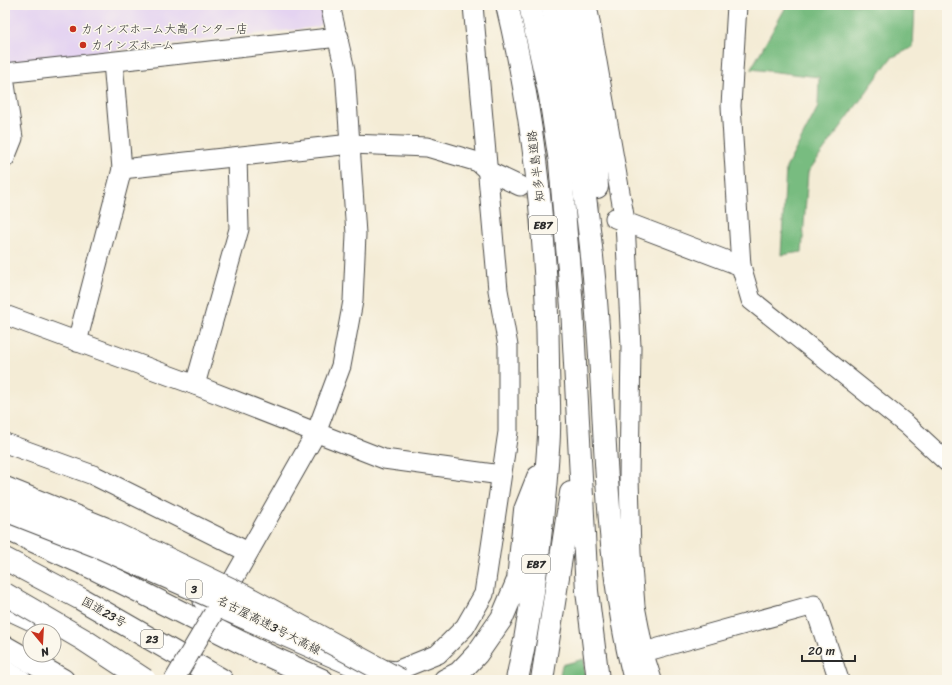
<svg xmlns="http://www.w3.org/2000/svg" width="952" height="685" viewBox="0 0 952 685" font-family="Sriracha,'Klee One',sans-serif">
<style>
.built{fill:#e4d3f1}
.forest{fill:#78bc80;stroke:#527456}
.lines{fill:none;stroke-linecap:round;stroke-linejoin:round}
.minor-tunnel{stroke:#ccc5b4;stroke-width:19;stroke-dasharray:19 10;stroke-linecap:butt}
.minor-casing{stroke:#494845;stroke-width:21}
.highway-casing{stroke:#494845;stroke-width:24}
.minor{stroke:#fff;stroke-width:19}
.highway{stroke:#fff;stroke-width:22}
.minor-bridge-casing{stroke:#494845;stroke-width:21;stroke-linecap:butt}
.highway-bridge-casing{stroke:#494845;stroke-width:24;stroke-linecap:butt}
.minor-bridge{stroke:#fff;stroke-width:19}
.highway-bridge{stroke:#fff;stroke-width:22}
.poi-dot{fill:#c8321e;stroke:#fbf7ec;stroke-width:1.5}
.labels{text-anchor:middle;stroke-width:3;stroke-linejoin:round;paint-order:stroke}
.shield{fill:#fbf7ec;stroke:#696865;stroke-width:1}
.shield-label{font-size:11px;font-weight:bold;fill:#2b2b2b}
.poi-label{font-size:12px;fill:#2b2b2b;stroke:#fbf7ec;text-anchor:start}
.street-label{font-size:12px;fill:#2b2b2b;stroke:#fbf7ec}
</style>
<rect width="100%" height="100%" fill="#fbf7ec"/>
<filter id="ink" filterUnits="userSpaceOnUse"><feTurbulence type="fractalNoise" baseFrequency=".025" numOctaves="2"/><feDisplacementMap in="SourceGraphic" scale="8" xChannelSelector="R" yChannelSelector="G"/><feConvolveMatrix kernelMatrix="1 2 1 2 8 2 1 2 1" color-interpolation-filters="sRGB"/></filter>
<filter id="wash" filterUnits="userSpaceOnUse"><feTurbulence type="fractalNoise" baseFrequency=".012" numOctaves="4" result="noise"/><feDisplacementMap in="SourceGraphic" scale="16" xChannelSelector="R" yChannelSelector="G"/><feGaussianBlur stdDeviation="0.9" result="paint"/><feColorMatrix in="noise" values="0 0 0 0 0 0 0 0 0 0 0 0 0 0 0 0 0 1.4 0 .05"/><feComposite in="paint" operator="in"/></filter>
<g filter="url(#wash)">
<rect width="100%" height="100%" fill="#f4ecd6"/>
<path class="built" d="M 5,5 L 324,5 L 325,20 L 318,27 L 5,63 Z"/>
<g class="forest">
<path d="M 787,5 L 915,5 L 913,47 L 891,58 L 808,172 L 802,252 L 781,255 L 786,168 L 818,107 L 819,77 L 751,69 Z"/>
<path d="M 584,659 L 585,680 L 559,680 L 562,665 Z"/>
</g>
</g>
<g filter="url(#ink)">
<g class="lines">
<path class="minor-tunnel" d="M 525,188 L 615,218"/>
<defs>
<g id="minor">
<path d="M 587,5 L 625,221 L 631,347 L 629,477 L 631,553 L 635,606 L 645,658 L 652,680"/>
<path d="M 737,5 L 731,106 L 741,266 L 751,300 L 907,425 L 947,462"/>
<path d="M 5,73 L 339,37"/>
<path d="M 5,84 L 13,138 L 5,158"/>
<path d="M 122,169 L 351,144 L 427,147 L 478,162 L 488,171 L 520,186"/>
<path d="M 615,218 L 741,266"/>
<path d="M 5,315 L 195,385 L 384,459 L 501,475"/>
<path d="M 77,342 L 122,169 L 113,62"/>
<path d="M 195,385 L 239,229 L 237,157"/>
<path d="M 5,443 L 93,475 L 248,552"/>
<path d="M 203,601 L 352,666 L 396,671 L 438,654 L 465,627 L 484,594 L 508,432 L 508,346 L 498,290 L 473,5"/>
<path d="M 221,601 L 316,433 L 341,366 L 353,301 L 356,234 L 345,70 L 330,5"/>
<path d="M 644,652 L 814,605 L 839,680"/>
<path d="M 5,670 L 22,680"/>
</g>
<g id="highway">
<path d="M 507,5 C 535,122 547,241 548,361 C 548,390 551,420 548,450 C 543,527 533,605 517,680"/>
<path d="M 530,5 L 550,96 L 560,162 L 572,307 L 587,591 L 598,680"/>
<path d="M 552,5 C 574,111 591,218 598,327 C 607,445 605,565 635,680"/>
<path d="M 569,5 C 583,66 595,125 597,187"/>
<path d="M 5,528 L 95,569 L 256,650 L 322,680"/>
<path d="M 5,559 L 81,599 L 222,680"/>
<path d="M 5,607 L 35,621"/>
<path d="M 5,647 L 63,680"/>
<path d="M 445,680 L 459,673 L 477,654 L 502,618 L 518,580 L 525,510 L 538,477"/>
<path d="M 542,680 L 571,493"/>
</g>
</defs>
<use href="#minor" class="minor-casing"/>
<use href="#highway" class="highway-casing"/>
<use href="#minor" class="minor"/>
<use href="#highway" class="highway"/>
<defs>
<path id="minor-bridge" d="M 174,680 L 213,614"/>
<g id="highway-bridge">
<path d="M 5,488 L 104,528 L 245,596 L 400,680"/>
<path d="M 5,510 L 97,546 L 221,601"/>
<path d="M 5,594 L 84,640 L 145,680"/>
</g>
</defs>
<use href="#minor-bridge" class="minor-bridge-casing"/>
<use href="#highway-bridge" class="highway-bridge-casing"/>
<use href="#minor-bridge" class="minor-bridge"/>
<use href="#highway-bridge" class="highway-bridge"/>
</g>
</g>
<g class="poi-dot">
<circle cx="73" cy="29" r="4"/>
<circle cx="83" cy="45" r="4"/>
</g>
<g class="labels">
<g class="shield">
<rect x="529" y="216" width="28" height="18" rx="3"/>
<rect x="522" y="555" width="28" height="18" rx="3"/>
<rect x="186" y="580" width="16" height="18" rx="3"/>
<rect x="141" y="630" width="22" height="18" rx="3"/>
</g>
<g class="shield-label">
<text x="543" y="229">E87</text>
<text x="536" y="568">E87</text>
<text x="194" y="593">3</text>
<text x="152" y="643">23</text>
</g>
<g class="poi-label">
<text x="81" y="33">カインズホーム大高インター店</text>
<text x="91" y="49">カインズホーム</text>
</g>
<g class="street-label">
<text transform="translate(536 166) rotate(-97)" y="4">知多半島道路</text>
<text transform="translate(104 612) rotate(29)" y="4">国道23号</text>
<text transform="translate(269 625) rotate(27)" y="4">名古屋高速3号大高線</text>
</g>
</g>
<rect width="952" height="685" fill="none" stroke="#fbf7ec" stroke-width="20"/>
<g transform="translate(42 643) rotate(162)"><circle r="19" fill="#fbf7ec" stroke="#a8a59f"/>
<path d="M0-3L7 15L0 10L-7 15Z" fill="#c8321e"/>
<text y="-6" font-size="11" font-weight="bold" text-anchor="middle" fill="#2b2b2b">N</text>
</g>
<path d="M802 655v6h53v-6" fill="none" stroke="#2b2b2b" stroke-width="2"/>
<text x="808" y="655" font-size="12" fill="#2b2b2b" stroke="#fbf7ec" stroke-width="3" paint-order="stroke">20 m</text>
</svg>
